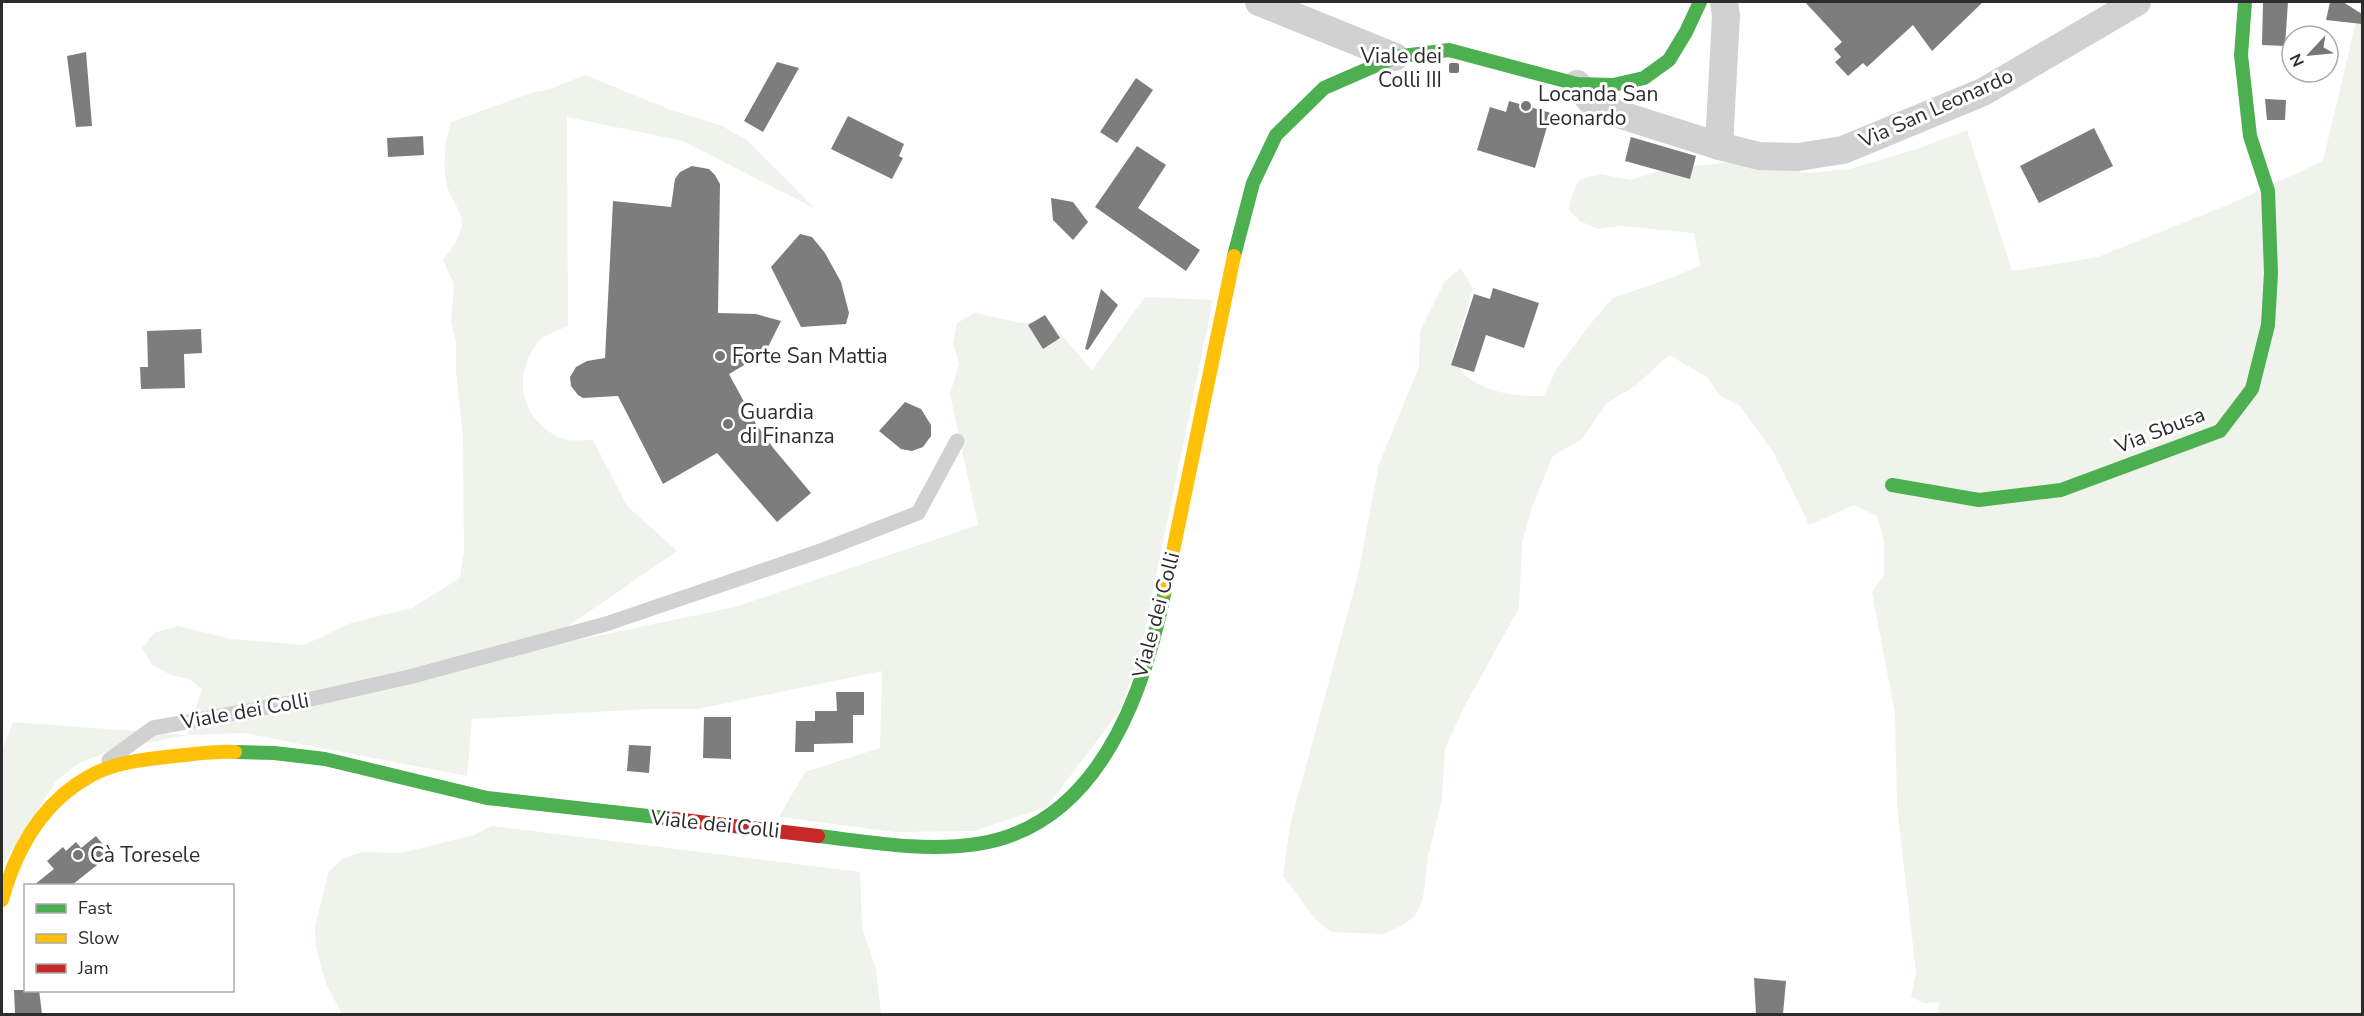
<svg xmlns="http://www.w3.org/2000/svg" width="2364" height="1016" viewBox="0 0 2364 1016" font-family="'Nunito Sans',sans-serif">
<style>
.green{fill:#eff3eb}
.building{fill:#7d7d7d}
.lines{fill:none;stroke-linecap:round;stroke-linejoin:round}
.lane{stroke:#d1d1d1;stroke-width:15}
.street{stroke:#d1d1d1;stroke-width:28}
.fast{stroke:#4caf50;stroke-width:14}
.slow{stroke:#ffc107;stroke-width:14}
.jam{stroke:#c62828;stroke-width:14}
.poi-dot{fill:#767676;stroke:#fff;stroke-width:2}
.labels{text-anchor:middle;stroke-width:6;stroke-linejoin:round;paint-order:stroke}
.poi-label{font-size:21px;fill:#2c2c2c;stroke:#fff;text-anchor:start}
.street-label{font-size:21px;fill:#2c2c2c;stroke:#fff}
</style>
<rect width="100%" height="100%" fill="#fff"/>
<g class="green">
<path d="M 2359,9 L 2362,12 L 2362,1014 L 1938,1014 L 1939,1002 L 1924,1003 L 1911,997 L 1916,972 L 1897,805 L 1895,714 L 1872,592 L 1884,575 L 1884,541 L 1877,516 L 1854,505 L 1809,525 L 1774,453 L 1739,405 L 1720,396 L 1707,377 L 1669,355 L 1635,386 L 1607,403 L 1582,439 L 1553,456 L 1532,506 L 1522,544 L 1519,608 L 1464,707 L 1445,748 L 1442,799 L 1428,857 L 1423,898 L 1415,916 L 1403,925 L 1384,934 L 1331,932 L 1315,919 L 1283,876 L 1290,825 L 1358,575 L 1379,464 L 1419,367 L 1420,331 L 1445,281 L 1461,268 L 1473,289 L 1452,357 C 1456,362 1461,371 1466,376 C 1487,393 1518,397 1544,396 L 1556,370 L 1592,322 L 1613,298 L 1674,277 L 1700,265 L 1694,233 L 1622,226 L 1598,229 L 1580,221 L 1569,210 L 1572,195 L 1579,180 L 1600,174 L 1631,180 L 1668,168 L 1738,162 L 1808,173 L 1850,169 L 1920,148 L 1967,130 L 2012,271 L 2098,257 L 2235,202 L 2323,161 Z"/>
<path d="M 585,75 L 671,110 L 720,125 L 747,140 L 814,208 L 683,141 L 567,117 L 568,326 C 559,330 545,334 539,341 C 511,375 520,420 561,438 C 569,442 584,440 593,440 L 627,506 L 677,551 L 535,649 L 735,607 L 978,525 L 950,394 L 959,364 L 953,342 L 957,323 L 975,313 L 1021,323 L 1049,321 L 1092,370 L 1145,297 L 1213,300 L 1139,659 L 1120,710 L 1047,807 L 974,831 L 895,832 L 779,817 L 805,772 L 880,748 L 882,671 L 697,709 L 646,709 L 472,719 L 467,776 L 244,733 L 187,735 L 112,750 L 79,763 L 56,781 L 2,866 L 2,750 L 13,722 L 187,735 L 202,689 L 189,679 L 171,675 L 152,665 L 142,648 L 154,633 L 178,626 L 231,639 L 304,645 L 351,623 L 412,608 L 460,578 L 464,551 L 463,438 L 456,372 L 456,343 L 451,321 L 454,284 L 443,260 C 452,248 461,237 462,222 C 462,213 453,201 449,192 C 441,171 445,143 451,122 L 534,92 L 548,90 Z"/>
<path d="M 492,826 L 860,872 L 862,928 L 876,969 L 881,1014 L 342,1014 L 326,984 L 316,947 L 315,927 L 329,871 L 344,858 L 363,852 L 401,853 L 474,835 Z"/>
</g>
<g class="building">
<path d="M 1805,2 L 1983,2 L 1932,51 L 1913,25 L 1867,67 L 1863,63 L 1848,76 L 1835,62 L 1841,57 L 1834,49 L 1842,42 Z"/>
<path d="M 2263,2 L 2288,2 L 2285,46 L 2262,45 Z"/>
<path d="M 2330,2 L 2343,2 L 2362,14 L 2362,24 L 2326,20 Z"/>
<path d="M 86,52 L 92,126 L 76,127 L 67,56 Z"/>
<path d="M 777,62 L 799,68 L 763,132 L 744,121 Z"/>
<path d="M 1136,78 L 1153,90 L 1117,143 L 1100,132 Z"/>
<path d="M 2265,99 L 2286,100 L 2285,120 L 2267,120 Z"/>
<path d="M 1509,101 L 1551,113 L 1535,168 L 1477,150 L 1490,107 L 1506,112 Z"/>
<path d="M 848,116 L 904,144 L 899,156 L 903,158 L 892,179 L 831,149 Z"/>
<path d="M 2094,128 L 2113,166 L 2039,203 L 2020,166 Z"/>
<path d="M 423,136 L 424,155 L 388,157 L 387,138 Z"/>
<path d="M 1631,137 L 1696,156 L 1690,179 L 1625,161 Z"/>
<path d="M 1137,146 L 1166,165 L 1138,208 L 1200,250 L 1186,271 L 1095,207 Z"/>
<path d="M 692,166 L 709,169 L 715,175 L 720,184 L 718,313 L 756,314 L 781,321 L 765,353 L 729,374 L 756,424 L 774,449 L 811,493 L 777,522 L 717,453 L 663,484 L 618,396 L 583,398 L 578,395 L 571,386 L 570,377 L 576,367 L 587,361 L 605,358 L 613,201 L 671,207 L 675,179 L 680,172 Z"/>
<path d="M 1051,198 L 1073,202 L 1088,222 L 1073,240 L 1053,220 Z"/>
<path d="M 800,234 L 812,237 L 825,253 L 841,282 L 849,313 L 846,324 L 801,327 L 771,267 Z"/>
<path d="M 1493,288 L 1539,303 L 1524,348 L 1486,335 L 1474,372 L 1451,365 L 1474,294 L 1490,299 Z"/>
<path d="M 1101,289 L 1118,305 L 1088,350 L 1085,349 Z"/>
<path d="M 1045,315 L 1060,338 L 1043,349 L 1028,325 Z"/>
<path d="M 201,329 L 202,353 L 184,354 L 185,388 L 141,389 L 140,367 L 148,367 L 147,331 Z"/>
<path d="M 905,402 L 921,409 L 931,425 L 931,436 L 923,447 L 912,451 L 901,449 L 879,431 Z"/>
<path d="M 836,692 L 864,692 L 864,715 L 853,715 L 853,743 L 814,744 L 814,752 L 795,752 L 796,721 L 815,721 L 815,711 L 837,711 Z"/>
<path d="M 704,717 L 731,717 L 731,759 L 703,758 Z"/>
<path d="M 629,745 L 651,746 L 649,773 L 627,771 Z"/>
<path d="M 96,836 L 111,854 L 72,885 L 34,885 L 54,869 L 47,861 L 63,847 L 66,851 L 76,842 L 81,848 Z"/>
<path d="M 1754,978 L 1786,981 L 1783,1014 L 1756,1014 Z"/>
<path d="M 14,990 L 39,990 L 42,1014 L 15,1014 Z"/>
</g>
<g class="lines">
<path class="lane" d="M 109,760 L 153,728 L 307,700 L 409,677 L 606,624 L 823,550 L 918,513 L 957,441"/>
<g class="street">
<path d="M 1259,2 L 1395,57"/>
<path d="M 1577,84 L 1596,107 L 1719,146 L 1759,156 L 1798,157 L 1843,150 L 1983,92 L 2137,2"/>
<path d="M 1719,146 L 1726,16 L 1724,2"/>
</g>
<g class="fast">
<path d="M 1234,256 L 1253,183 L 1276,135 L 1324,88 L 1395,57 L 1449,50 L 1577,84 L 1613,85 L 1644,78 L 1669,60 L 1686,32 L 1700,2"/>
<path d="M 1892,485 L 1979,500 L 2061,490 L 2220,431 L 2252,389 L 2268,325 L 2271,273 L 2268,191 L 2250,136 L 2241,55 L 2245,2"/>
<path d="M 235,752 L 274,753 L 325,759 L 487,798 L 666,818"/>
<path d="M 818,836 C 870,842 924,852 977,844 C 1098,826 1144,695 1165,590"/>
</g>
<g class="slow">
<path d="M 1165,590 L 1234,256"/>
<path d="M 2,900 C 16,849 41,803 90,776 C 114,762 148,759 175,756 C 195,754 215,751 235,752"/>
</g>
<path class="jam" d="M 666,818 L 818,836"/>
</g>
<g class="poi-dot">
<rect x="1448" y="62" width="12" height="12" rx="3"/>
<circle cx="1526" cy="106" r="6"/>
<circle cx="720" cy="356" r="6"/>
<circle cx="728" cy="424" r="6"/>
<circle cx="78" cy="855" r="6"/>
</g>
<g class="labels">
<g class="poi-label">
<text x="1442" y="63" text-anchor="end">Viale dei<tspan x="1442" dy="24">Colli III</tspan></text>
<text x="1538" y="101">Locanda San<tspan x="1538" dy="24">Leonardo</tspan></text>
<text x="732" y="363">Forte San Mattia</text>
<text x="740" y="419">Guardia<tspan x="740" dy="24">di Finanza</tspan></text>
<text x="90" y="862">Cà Toresele</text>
</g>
<g class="street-label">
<text transform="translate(1936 108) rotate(-24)" y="7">Via San Leonardo</text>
<text transform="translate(2160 430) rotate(-21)" y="7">Via Sbusa</text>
<text transform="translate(1156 615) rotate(-75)" y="7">Viale dei Colli</text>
<text transform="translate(245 711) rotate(-10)" y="7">Viale dei Colli</text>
<text transform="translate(715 824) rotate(6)" y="7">Viale dei Colli</text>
</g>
</g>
<rect width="2364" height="1016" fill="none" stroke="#2c2c2c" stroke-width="6"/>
<rect x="24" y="884" width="210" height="108" fill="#ffffff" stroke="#ababab" stroke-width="1.5"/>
<rect x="36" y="904" width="30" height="9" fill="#4caf50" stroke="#ababab" stroke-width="1.5"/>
<text x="78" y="914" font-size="18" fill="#2c2c2c">Fast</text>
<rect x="36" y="934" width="30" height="9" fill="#ffc107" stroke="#ababab" stroke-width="1.5"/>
<text x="78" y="944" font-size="18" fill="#2c2c2c">Slow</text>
<rect x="36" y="964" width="30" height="9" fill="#c62828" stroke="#ababab" stroke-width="1.5"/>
<text x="78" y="974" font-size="18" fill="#2c2c2c">Jam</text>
<g transform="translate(2310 54) rotate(244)"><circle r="28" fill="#ffffff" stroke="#ababab" stroke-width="1.5"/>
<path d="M0-4.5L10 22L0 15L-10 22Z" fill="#767676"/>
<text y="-9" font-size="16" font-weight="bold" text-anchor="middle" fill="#2c2c2c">N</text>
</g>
</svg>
